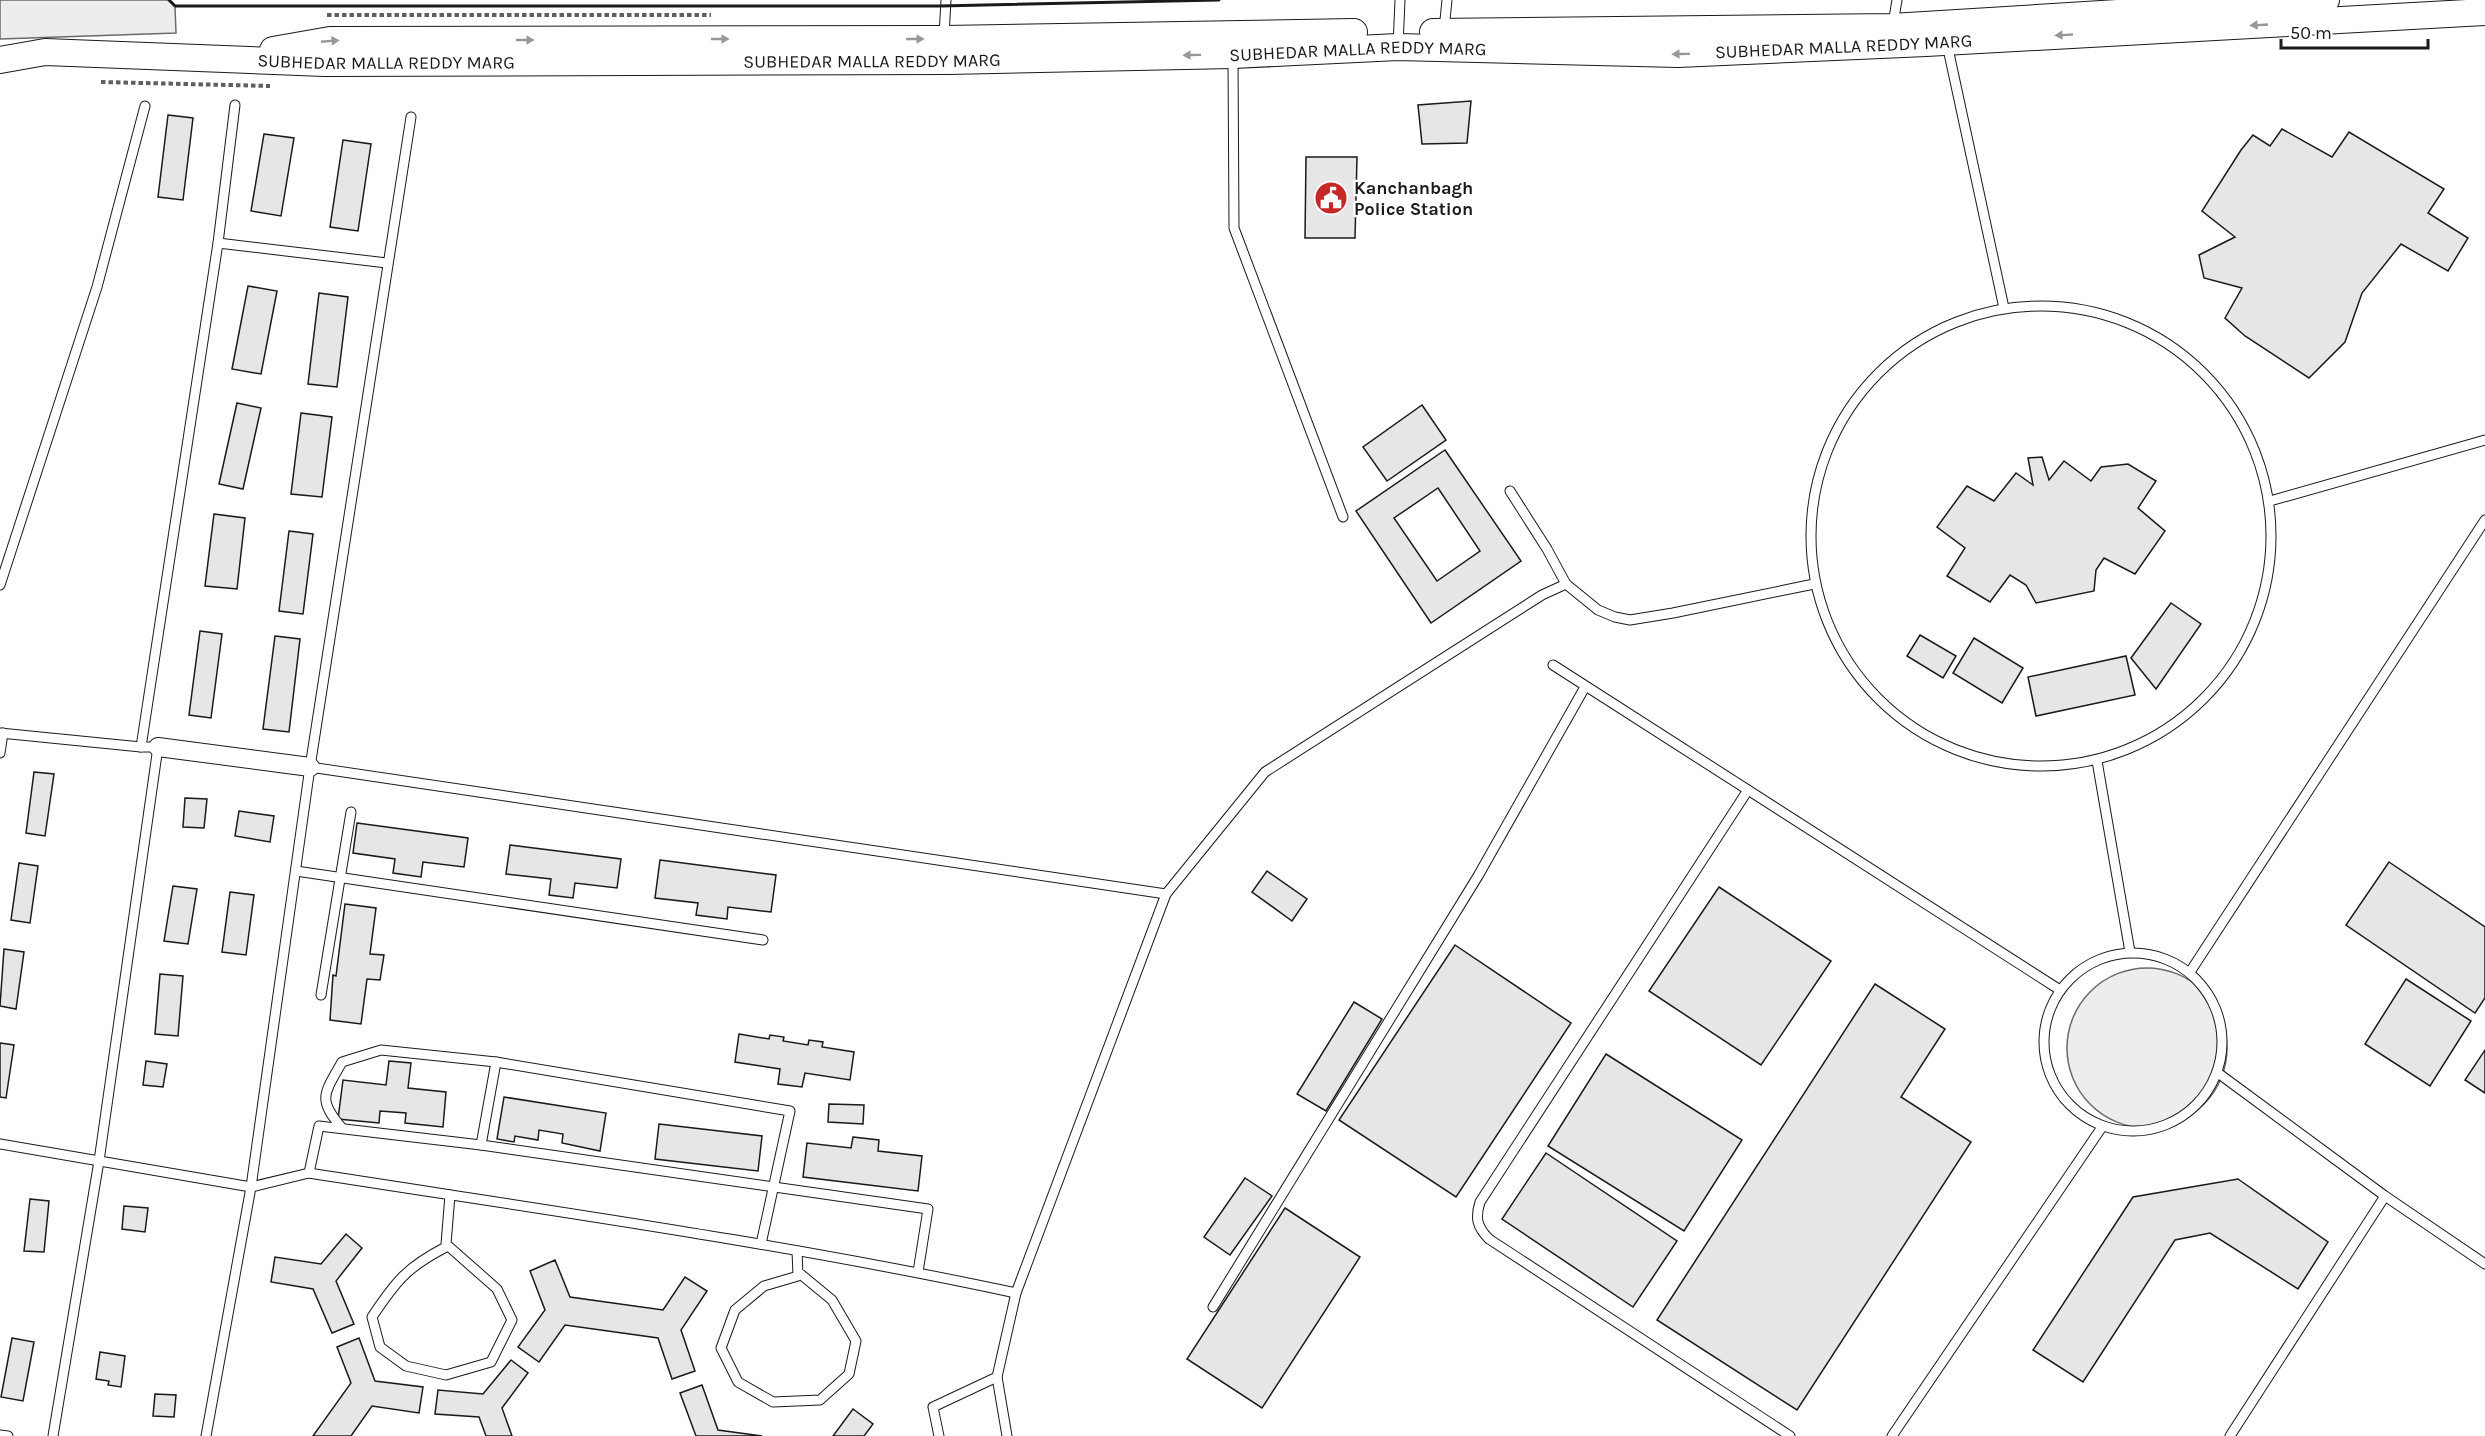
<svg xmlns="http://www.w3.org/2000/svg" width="2485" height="1436" viewBox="0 0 2485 1436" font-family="Karla,sans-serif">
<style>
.built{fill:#ededed;stroke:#6a6a6a;stroke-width:1.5}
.building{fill:#e6e6e6;stroke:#1a1a1a;stroke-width:1.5;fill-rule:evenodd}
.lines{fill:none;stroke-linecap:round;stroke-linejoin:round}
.service-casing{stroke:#1a1a1a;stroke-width:11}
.minor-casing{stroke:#1a1a1a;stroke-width:20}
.secondary-casing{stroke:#1a1a1a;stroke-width:28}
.path{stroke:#5f5f5f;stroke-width:4;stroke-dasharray:4.5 3;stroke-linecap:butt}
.service{stroke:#fff;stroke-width:9}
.minor{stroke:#fff;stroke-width:18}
.secondary{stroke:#fff;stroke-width:26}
.wall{stroke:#1a1a1a;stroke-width:3}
.oneway{fill:#989898}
.labels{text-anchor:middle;stroke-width:4.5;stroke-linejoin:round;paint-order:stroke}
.street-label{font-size:18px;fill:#1a1a1a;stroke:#fff}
.poi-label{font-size:18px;font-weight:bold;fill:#1a1a1a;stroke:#fff;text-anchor:start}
</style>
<rect width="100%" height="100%" fill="#fff"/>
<g class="built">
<path d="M 0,0 L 169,0 L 175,6 L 176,33 L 0,39 Z"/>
<circle cx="2147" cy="1048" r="80"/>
</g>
<g class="building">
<path d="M 1471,101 L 1467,143 L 1422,144 L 1418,105 Z"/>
<path d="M 168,115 L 193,118 L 183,200 L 158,197 Z"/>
<path d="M 2282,129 L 2332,157 L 2349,132 L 2444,189 L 2428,213 L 2468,238 L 2448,271 L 2401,244 L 2362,293 L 2345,342 L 2309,378 L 2245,336 L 2225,318 L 2242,288 L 2204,278 L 2199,255 L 2235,237 L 2202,211 L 2241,150 L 2253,135 L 2270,146 Z"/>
<path d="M 264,134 L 294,138 L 281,216 L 251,211 Z"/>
<path d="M 343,140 L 371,144 L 358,231 L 330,227 Z"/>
<path d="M 1306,157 L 1357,157 L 1355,238 L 1305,238 Z"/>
<path d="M 248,286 L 277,291 L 261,374 L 232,369 Z"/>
<path d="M 319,293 L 348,297 L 337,387 L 308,384 Z"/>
<path d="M 237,403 L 261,408 L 243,489 L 219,484 Z"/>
<path d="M 1422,405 L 1446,440 L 1387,481 L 1363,447 Z"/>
<path d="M 301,413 L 332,417 L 322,497 L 291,494 Z"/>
<path d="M 1445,450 L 1521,561 L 1431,623 L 1356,511 ZM 1438,488 L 1480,551 L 1437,581 L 1394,518 Z"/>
<path d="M 2042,457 L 2049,480 L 2064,461 L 2091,481 L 2101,467 L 2128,464 L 2156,481 L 2138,508 L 2165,531 L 2135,574 L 2104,558 L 2096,570 L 2094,591 L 2036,603 L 2026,585 L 2010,575 L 1990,602 L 1947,576 L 1965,548 L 1937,527 L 1967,486 L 1994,501 L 2016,473 L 2033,485 L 2028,458 Z"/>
<path d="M 214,514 L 245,518 L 237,589 L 205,586 Z"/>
<path d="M 289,531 L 313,534 L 303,614 L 279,611 Z"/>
<path d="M 2171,603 L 2201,624 L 2156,689 L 2131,658 Z"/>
<path d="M 200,631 L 222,634 L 211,718 L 189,715 Z"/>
<path d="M 1920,635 L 1956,656 L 1943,678 L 1907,656 Z"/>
<path d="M 275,636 L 300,639 L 289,732 L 263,729 Z"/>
<path d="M 1974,638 L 2023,668 L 2002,703 L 1953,673 Z"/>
<path d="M 2126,656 L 2135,695 L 2036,716 L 2028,677 Z"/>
<path d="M 34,772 L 54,774 L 45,836 L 26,833 Z"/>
<path d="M 185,798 L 207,799 L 204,828 L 183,827 Z"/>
<path d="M 239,811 L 274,816 L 270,842 L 235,836 Z"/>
<path d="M 357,823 L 468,838 L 464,867 L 423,862 L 421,877 L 393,873 L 395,859 L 353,853 Z"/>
<path d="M 510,845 L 621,859 L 617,888 L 575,883 L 573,898 L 549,895 L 551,879 L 506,874 Z"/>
<path d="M 660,860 L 776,875 L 771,912 L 728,907 L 727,919 L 696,915 L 698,903 L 655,898 Z"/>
<path d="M 2389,862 L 2485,927 L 2485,998 L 2475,1013 L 2346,925 Z"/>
<path d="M 19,863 L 38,866 L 30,923 L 11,920 Z"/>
<path d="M 1267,871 L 1307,899 L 1292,921 L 1252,892 Z"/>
<path d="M 173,886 L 197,889 L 188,944 L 164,941 Z"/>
<path d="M 1719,887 L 1831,961 L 1761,1065 L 1649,991 Z"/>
<path d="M 230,892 L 254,895 L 246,955 L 222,952 Z"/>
<path d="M 345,904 L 376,908 L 370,954 L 384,955 L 380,980 L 367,979 L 361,1024 L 330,1020 L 333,975 L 336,976 Z"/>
<path d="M 1455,945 L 1571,1023 L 1456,1197 L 1339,1120 Z"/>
<path d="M 4,949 L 24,952 L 16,1009 L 0,1006 Z"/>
<path d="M 160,974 L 183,976 L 178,1036 L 155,1034 Z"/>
<path d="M 2406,979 L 2471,1021 L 2430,1086 L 2365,1044 Z"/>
<path d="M 1875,984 L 1945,1029 L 1901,1097 L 1971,1142 L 1797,1410 L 1657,1320 Z"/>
<path d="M 1354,1002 L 1382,1019 L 1326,1111 L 1297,1094 Z"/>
<path d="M 739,1034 L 769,1039 L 770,1035 L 784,1037 L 783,1041 L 808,1045 L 809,1040 L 823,1042 L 822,1047 L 854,1052 L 850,1080 L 805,1073 L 802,1087 L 778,1084 L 780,1069 L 735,1062 Z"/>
<path d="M 0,1043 L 14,1045 L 6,1098 L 0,1097 Z"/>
<path d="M 2485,1050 L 2485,1093 L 2465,1080 Z"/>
<path d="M 1606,1054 L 1742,1140 L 1684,1231 L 1548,1146 Z"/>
<path d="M 146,1061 L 167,1064 L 163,1087 L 143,1085 Z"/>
<path d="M 389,1061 L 411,1063 L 408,1088 L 446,1092 L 443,1127 L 405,1123 L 406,1113 L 380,1111 L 379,1123 L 338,1119 L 343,1080 L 386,1085 Z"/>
<path d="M 504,1097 L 606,1113 L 600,1151 L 562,1143 L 563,1134 L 539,1130 L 538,1140 L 515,1136 L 514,1142 L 497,1139 Z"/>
<path d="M 829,1104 L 864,1105 L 863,1124 L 828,1122 Z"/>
<path d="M 659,1124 L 762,1136 L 758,1171 L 655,1159 Z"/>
<path d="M 853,1137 L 879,1140 L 878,1151 L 922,1156 L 918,1191 L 803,1177 L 807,1143 L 851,1148 Z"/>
<path d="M 1546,1153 L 1677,1241 L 1633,1307 L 1502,1219 Z"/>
<path d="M 1245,1178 L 1272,1196 L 1230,1255 L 1204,1237 Z"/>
<path d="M 2238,1179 L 2328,1242 L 2298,1289 L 2210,1233 L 2175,1240 L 2083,1382 L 2033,1350 L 2133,1197 Z"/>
<path d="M 30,1199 L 49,1201 L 44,1252 L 24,1251 Z"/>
<path d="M 124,1206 L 148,1208 L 145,1232 L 122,1229 Z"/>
<path d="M 1285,1208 L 1360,1257 L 1262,1408 L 1187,1359 Z"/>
<path d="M 346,1234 L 362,1248 L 336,1281 L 354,1324 L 332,1333 L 313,1289 L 271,1282 L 275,1257 L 321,1264 Z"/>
<path d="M 555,1260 L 570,1297 L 663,1310 L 685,1277 L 707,1291 L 681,1330 L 695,1371 L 672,1379 L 658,1338 L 565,1325 L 539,1362 L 518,1347 L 545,1310 L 530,1271 Z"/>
<path d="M 12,1338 L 34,1342 L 23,1401 L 1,1397 Z"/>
<path d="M 359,1338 L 375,1381 L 423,1387 L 419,1413 L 372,1406 L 351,1436 L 313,1436 L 351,1383 L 337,1347 Z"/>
<path d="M 100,1352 L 125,1356 L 121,1387 L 108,1385 L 109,1381 L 96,1379 Z"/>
<path d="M 511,1360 L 528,1373 L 502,1408 L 512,1436 L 486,1436 L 479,1417 L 435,1414 L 438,1390 L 483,1394 Z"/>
<path d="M 702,1385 L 718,1430 L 762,1436 L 696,1436 L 680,1393 Z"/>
<path d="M 155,1394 L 176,1395 L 174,1417 L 153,1416 Z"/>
<path d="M 853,1409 L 873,1424 L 864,1436 L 833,1436 Z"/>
</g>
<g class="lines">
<defs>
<g id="service">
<path d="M 1893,24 L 1897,0"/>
<path d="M 1444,30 L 1447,0"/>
<path d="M 944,36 L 946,0"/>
<path d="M 1947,44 L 2004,308"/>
<path d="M 1398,46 L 1400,0"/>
<path d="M 1233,57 L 1234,228 L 1343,517"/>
<path d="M 218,243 L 235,105"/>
<circle cx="2041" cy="536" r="230"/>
<path d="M 1510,491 L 1547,549 L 1566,584 L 1598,610 L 1615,617 L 1630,620 L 1673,613 L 1814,584"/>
<path d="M 2270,501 L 2485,440"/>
<path d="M 0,585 L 97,287 L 145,106"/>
<path d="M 1553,665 L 2060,990"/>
<path d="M 0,733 L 141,747 L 218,243 L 387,263"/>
<path d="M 0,753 L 3,733"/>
<path d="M 2097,761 L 2130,952"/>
<path d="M 310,767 L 1166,894 L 1016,1293 L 997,1377 L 933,1407 L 939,1436"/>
<path d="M 1748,790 L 1480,1202 C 1475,1218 1477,1227 1489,1239 L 1790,1436"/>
<path d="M 296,871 L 763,940"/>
<path d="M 1166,894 L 1265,772 L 1542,595 L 1566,584"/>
<circle cx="2133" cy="1042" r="89"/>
<path d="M 2190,972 L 2485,520"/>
<path d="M 321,995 L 351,812"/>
<path d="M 2218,1073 L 2385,1196 L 2485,1264"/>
<path d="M 342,1128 C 317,1099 324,1094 342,1062 L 381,1050 L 496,1062"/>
<path d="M 0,1144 L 251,1187 L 309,1173 C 545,1210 783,1243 1016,1293"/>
<path d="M 481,1145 L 496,1062 L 790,1111 L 761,1244"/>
<path d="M 309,1173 L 319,1126 L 481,1145 L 928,1209 L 918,1272"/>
<path d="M 446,1244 L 497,1289 L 512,1320 L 491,1362 L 446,1375 L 406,1366 L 380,1347 L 372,1317 C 396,1281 407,1267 446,1247 L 446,1244 L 450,1195"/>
<path d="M 797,1251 L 798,1276 L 764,1286 L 735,1310 L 721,1348 L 738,1382 L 773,1402 L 820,1400 L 849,1374 L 856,1341 L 832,1300 L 798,1272"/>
<path d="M 1213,1307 L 1478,876 L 1585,687"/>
<path d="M 997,1377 L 1007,1436"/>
<path d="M 0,1435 L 8,1436"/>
<path d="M 53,1436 L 99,1161 L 158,747 L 141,747"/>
<path d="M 206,1436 L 251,1187 L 310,767 L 411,117"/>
<path d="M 1892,1436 L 2102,1127"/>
<path d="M 2230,1436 L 2385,1196"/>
</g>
<path id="minor" d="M 158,747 L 310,767"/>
<g id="secondary">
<path d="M 1433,32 L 1892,27 L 2326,0"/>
<path d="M 273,50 L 330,40 L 944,39 L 1354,32"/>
<path id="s1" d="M 0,60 L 45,52 L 324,63 L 948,61 L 1233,55 L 1398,47 L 1678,54 L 1926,43 L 2485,12"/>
</g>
</defs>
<use href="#service" class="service-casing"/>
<use href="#minor" class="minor-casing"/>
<use href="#secondary" class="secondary-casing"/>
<g class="path">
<path d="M 327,15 L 711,15"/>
<path d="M 101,82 L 270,86"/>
</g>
<use href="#service" class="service"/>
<use href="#minor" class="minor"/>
<use href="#secondary" class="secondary"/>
<path class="wall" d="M 169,0 L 175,6 L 940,6 L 1219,0"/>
</g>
<defs><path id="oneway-solid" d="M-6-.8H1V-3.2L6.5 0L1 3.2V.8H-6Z" transform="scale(1.5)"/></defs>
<g class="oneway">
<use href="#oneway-solid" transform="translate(2259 25) rotate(177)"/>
<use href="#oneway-solid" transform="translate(2064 35) rotate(177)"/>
<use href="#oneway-solid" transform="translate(720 39)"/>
<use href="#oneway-solid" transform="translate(915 39)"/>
<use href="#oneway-solid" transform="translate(525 40)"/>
<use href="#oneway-solid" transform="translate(330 41) rotate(-5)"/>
<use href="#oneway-solid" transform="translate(1681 54) rotate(179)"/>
<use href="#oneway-solid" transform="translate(1192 55) rotate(179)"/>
</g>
<defs>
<symbol id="civic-disc" viewBox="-11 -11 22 22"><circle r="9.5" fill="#c62828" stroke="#fff"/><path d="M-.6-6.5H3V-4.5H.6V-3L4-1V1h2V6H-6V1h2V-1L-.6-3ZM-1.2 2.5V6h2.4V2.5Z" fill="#fff"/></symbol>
</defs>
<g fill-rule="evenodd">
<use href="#civic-disc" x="1312" y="179" width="38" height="38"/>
</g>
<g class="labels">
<g class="street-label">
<text dy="6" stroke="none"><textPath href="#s1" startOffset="1845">SUBHEDAR MALLA REDDY MARG</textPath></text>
<text dy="6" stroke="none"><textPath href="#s1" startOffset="1359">SUBHEDAR MALLA REDDY MARG</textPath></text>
<text dy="6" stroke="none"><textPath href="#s1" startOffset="387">SUBHEDAR MALLA REDDY MARG</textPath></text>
<text dy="6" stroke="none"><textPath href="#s1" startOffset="873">SUBHEDAR MALLA REDDY MARG</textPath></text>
</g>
<g class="poi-label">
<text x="1354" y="194">Kanchanbagh<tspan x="1354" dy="21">Police Station</tspan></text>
</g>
</g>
<path d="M2281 39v9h147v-9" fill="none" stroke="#1a1a1a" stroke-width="3"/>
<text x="2290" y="39" font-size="18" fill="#1a1a1a" stroke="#ffffff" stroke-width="4.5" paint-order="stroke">50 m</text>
</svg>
